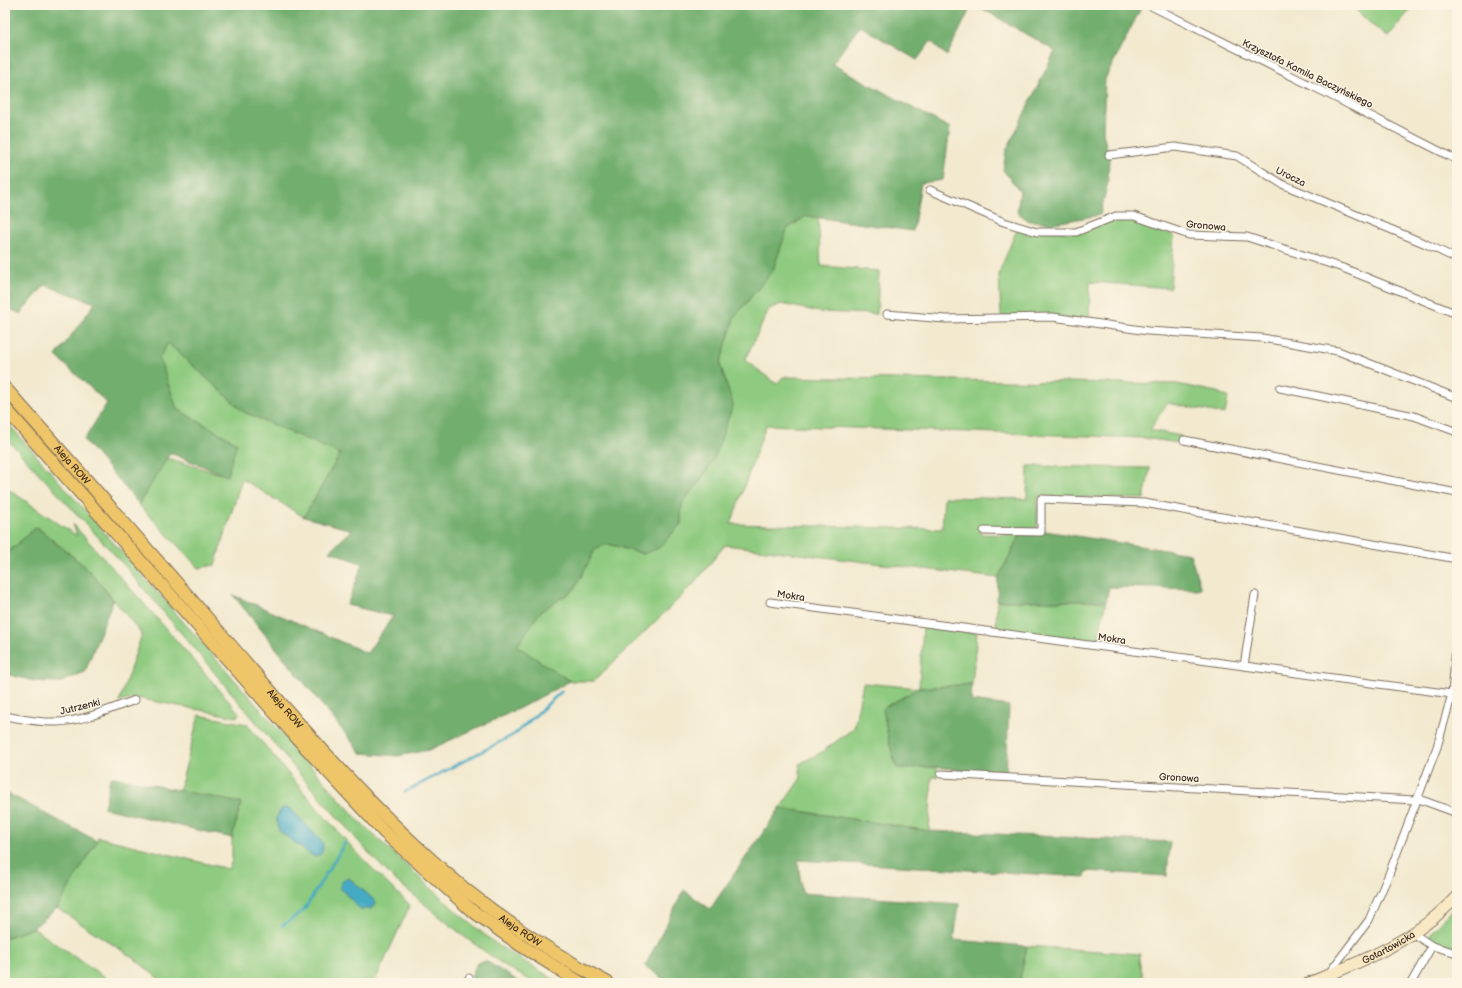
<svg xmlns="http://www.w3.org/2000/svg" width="1462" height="988" viewBox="0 0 1462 988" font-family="'Balsamiq Sans',sans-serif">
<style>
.green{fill:#8eca7f;stroke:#647a4e}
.forest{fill:#72ae6e;stroke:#566c46}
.water{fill:#44aac4;stroke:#406a71}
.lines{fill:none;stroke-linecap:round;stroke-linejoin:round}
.stream{stroke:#44aac4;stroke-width:2.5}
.street-casing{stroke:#7b6d5c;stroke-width:9}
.secondary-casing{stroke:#7b6d5c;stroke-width:13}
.primary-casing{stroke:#7b6d5c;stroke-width:14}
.street{stroke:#fff;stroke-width:7}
.secondary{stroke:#f8e8c3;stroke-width:11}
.primary{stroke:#eec569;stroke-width:12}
.labels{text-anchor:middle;stroke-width:3;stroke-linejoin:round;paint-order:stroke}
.street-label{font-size:10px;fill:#3b2a1e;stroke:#fcf5e5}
</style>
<rect width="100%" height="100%" fill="#fcf5e5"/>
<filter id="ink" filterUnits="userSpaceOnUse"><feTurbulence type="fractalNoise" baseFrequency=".025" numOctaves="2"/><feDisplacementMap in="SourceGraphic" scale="8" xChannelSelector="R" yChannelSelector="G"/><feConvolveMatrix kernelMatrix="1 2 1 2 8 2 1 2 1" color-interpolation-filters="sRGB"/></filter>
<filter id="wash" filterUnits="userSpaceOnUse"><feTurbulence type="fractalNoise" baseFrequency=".012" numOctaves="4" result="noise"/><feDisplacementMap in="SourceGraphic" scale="16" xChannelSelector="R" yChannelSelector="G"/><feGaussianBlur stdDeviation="0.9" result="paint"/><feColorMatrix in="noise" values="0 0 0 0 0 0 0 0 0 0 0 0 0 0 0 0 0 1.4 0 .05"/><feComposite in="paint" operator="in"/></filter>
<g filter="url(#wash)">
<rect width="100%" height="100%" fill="#f2e9cf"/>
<g class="green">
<path d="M 1351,5 L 1414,5 L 1388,37 L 1372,25 Z"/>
<path d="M 806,216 L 818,217 L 821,266 L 879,271 L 877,314 L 820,312 L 781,304 L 769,309 L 745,360 L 777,384 L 783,377 L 1177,384 L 1217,392 L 1228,397 L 1225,414 L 1167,403 L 1150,430 L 1181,436 L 1179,443 L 1144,438 L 766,425 L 731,524 L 942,529 L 944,497 L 1027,499 L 1028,466 L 1150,468 L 1144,499 L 1038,496 L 1037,528 L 980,527 L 981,534 L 1020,535 L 998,578 L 725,545 L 692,586 L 594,681 L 570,681 L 516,646 L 540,612 L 574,590 L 596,548 L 608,544 L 643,554 L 681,524 L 682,503 L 699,483 L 733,405 L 720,364 L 734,318 L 773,270 L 787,229 Z"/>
<path d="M 1117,219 C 1143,220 1151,225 1174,236 L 1170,288 L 1090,282 L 1089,318 L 1087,319 L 1001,316 L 999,273 L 1017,229 L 1080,233 Z"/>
<path d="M 168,343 L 244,412 L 340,454 L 304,517 L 242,479 L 215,565 L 199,568 L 139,505 L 167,458 L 220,474 L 237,443 L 177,409 L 159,358 Z"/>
<path d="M 5,420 L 361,823 L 458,913 L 496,944 L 560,983 L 535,983 L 508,968 L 466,938 L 395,880 L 368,852 L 308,784 L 124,565 L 5,437 Z"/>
<path d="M 5,487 L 77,536 L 73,524 C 129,587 185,649 239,713 L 237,717 L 137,698 L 119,702 L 142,634 L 88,569 L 37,527 L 5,555 Z"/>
<path d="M 997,601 L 1106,601 L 1097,642 L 996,629 Z"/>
<path d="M 923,627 L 977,633 L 972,684 L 919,688 L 883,709 L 889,742 L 897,768 L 937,767 L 938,777 L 932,777 L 929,831 L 780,808 L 801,778 L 799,764 L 822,752 L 854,728 L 863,683 L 919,688 Z"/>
<path d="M 199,715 L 247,724 C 299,786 349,850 410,905 L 374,983 L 164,983 L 135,959 L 57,908 L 98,837 L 228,869 L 232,861 L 232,838 L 241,803 L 179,792 Z"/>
<path d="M 1457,905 L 1457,949 L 1428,939 L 1433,930 Z"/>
<path d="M 33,928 L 113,983 L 5,983 L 5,938 Z"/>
<path d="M 1027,946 L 1140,954 L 1139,961 L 1145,983 L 1019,983 Z"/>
</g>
<g class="forest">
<path d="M 5,5 L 972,5 L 947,56 L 931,41 L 917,60 L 860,26 L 832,64 L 950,128 L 943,180 L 921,183 L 913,231 L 806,216 L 787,229 L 773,270 L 734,318 L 720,364 L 733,405 L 714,459 L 699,483 L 682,503 L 681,524 L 659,548 L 643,554 L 609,544 L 596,548 L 574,590 L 540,612 L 517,646 L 570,681 L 520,708 L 429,750 L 398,756 L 361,753 L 233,595 L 367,653 L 393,616 L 347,605 L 363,564 L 330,551 L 352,530 L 304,517 L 340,454 L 244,412 L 168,343 L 159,358 L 177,409 L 237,443 L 227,476 L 170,453 L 139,504 L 84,440 L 107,403 L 56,356 L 95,303 L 45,285 L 20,314 L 5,306 Z"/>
<path d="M 976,5 L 1142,6 L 1105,79 L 1103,133 L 1109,158 L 1108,182 L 1100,215 L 1055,223 L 1029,221 L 1017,212 L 1020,191 L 1003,170 L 1006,151 L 1055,51 Z"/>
<path d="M 36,527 L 88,569 L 113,600 L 85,672 L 61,682 L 34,681 L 5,674 L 5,555 Z"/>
<path d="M 1045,531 L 1190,554 L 1201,589 L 1109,587 L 1106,601 L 997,601 L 998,578 L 1022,532 Z"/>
<path d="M 972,684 L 971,701 L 1009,706 L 1006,776 L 937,767 L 897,768 L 889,742 L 883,708 L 919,688 Z"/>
<path d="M 114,777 L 241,803 L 232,838 L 104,808 L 110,778 Z"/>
<path d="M 5,794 L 9,794 L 97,841 L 57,908 L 33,928 L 5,938 Z"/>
<path d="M 780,808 L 929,831 L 1170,842 L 1167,876 L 1086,871 L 1085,877 L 798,860 L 802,893 L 959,904 L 954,940 L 1027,946 L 1019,983 L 669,983 L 645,966 L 684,890 L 710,909 Z"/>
<path d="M 486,961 L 521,983 L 475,983 L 471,977 L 477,963 Z"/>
</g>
<g class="water">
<path d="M 282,808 L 290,808 L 322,842 C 324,850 323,855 314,857 L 279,831 L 276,818 Z"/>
<path d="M 349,878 L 374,900 L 375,904 L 371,909 L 360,909 L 340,888 L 342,880 Z"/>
</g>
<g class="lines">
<g class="stream">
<path d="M 405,792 L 515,734 L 562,691"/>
<path d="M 282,926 L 304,910 L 345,843"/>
</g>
</g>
</g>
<g filter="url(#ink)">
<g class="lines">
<defs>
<g id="street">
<path d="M 1149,5 L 1326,93 L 1457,160"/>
<path d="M 1109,155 L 1175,147 L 1237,156 L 1282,184 L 1426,244 L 1457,259"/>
<path d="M 930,190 L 1004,222 L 1037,232 L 1076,232 L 1116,216 L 1134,216 L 1189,235 L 1247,237 L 1343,268 L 1457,314"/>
<path d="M 887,314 L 945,319 L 1053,317 L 1148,331 L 1262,338 L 1338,351 L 1457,398"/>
<path d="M 1280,388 L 1414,416 L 1457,432"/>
<path d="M 1184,440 L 1457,493"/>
<path d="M 984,531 L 1041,532 L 1041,499 L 1144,503 L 1457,559"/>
<path d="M 770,602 L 1452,694"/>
<path d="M 1244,666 L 1255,595"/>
<path d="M 5,716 C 22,719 40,723 57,722 C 84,721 110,709 135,700"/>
<path d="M 941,774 L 1415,800"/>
<path d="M 1416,798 L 1457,813"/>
<path d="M 1414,934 L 1432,946 L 1457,953"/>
<path d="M 1329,973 L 1369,920 L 1389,874 L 1437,747 L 1452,694 L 1457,635"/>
<path d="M 466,983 L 469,978"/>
<path d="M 1411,983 L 1432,946"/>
</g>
<g id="secondary">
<path id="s1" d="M 1309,983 C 1363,961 1417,940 1457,896"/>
</g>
<g id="primary">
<path id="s2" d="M 5,388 C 75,467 145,546 214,626 C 282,704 349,785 426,855 C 480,906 543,948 608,983"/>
<path d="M 5,408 L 306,748 L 384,832 L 470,909 L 520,945 L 581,983"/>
</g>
</defs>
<use href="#street" class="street-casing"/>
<use href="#secondary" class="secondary-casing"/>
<use href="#primary" class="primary-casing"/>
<use href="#street" class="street"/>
<use href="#secondary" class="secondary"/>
<use href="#primary" class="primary"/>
</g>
</g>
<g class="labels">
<g class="street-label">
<text transform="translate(1308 73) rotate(26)" y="4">Krzysztofa Kamila Baczyńskiego</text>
<text transform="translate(1291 176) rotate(26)" y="4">Urocza</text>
<text transform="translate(1206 225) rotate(5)" y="4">Gronowa</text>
<text dy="4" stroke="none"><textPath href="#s2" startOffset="102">Aleja ROW</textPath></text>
<text transform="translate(791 595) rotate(8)" y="4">Mokra</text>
<text transform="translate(1112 638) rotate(8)" y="4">Mokra</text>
<text transform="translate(80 706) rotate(-14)" y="4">Jutrzenki</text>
<text dy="4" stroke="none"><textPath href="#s2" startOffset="426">Aleja ROW</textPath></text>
<text transform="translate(1179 777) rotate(3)" y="4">Gronowa</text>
<text dy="4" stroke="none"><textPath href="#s2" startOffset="750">Aleja ROW</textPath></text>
<text dy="4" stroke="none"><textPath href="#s1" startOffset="87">Gotartowicka</textPath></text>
</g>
</g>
<rect width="1462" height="988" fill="none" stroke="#fcf5e5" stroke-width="20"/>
</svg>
